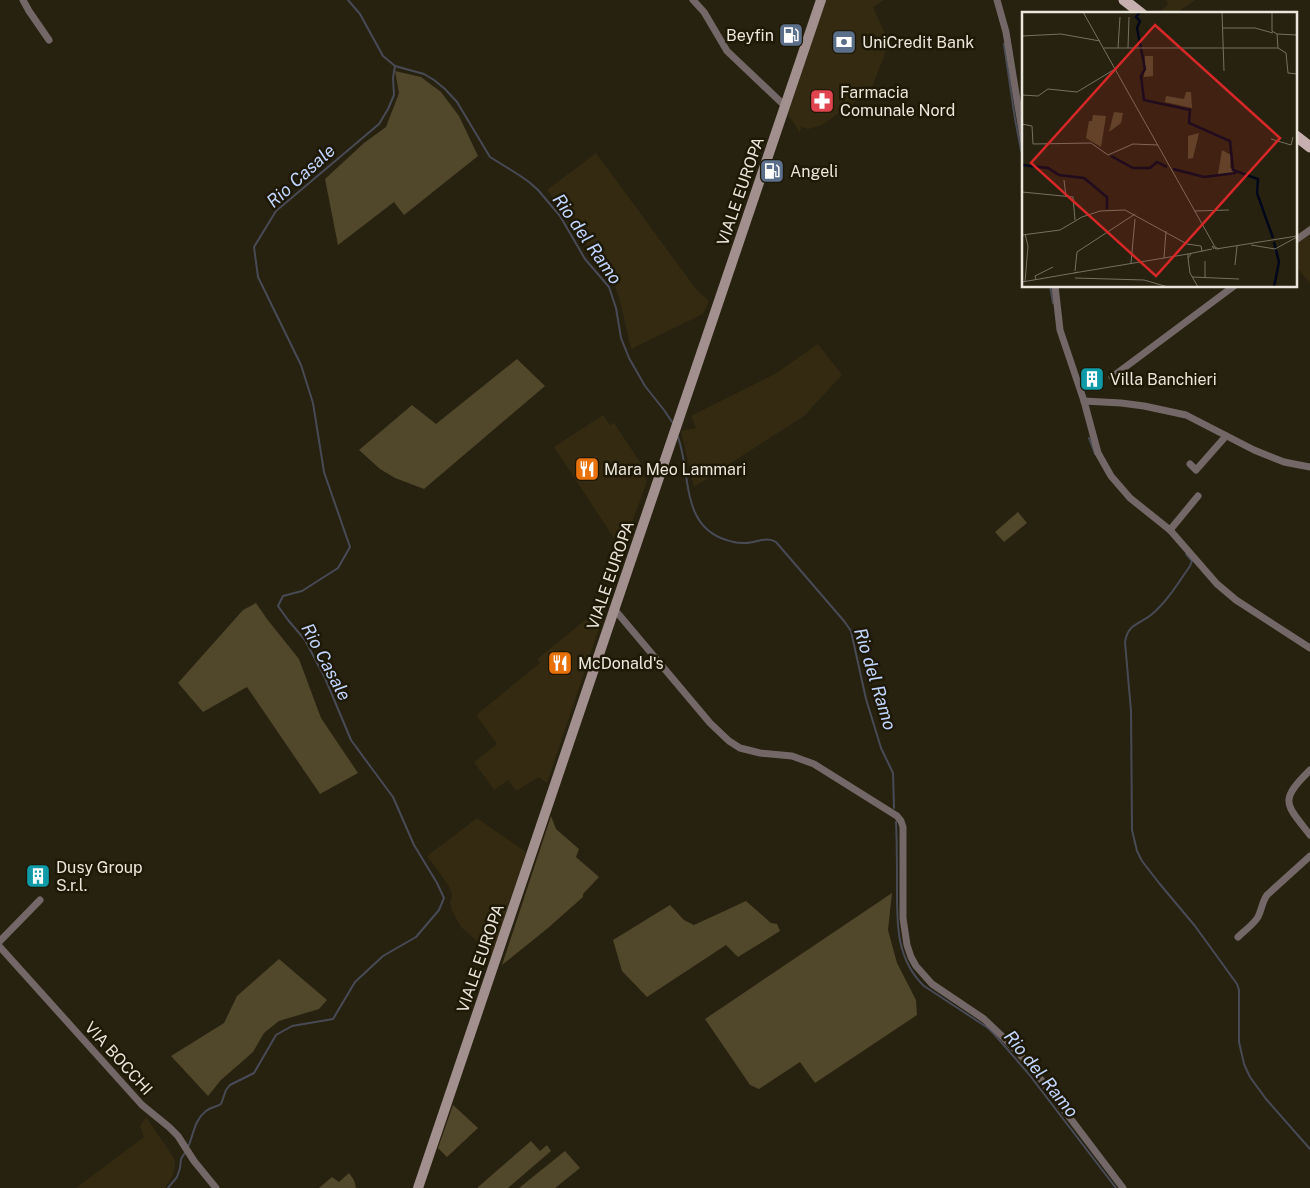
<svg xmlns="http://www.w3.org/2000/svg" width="1310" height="1188" viewBox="0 0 1310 1188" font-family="'Public Sans',sans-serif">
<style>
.built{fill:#332a11}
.green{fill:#51472b}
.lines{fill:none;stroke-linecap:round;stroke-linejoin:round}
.stream{stroke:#484a55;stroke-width:2}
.street{stroke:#736867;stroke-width:7}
.secondary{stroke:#a2908f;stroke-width:10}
.primary{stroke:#c6afae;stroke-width:11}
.labels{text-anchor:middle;stroke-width:5;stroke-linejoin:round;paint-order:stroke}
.poi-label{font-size:16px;fill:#eae6db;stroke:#1e1806;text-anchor:start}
.street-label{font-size:16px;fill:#eae6db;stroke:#1e1806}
.water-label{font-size:18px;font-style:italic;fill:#c1d5ff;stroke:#1e1806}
.inset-river{fill:none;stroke:#02071b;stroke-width:2.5}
.inset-road{fill:none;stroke:#757061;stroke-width:1}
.view{fill:#d62828;fill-opacity:0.15;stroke:#d62828;stroke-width:2.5}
.inset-edge{fill:none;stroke:#eae6db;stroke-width:2.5}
</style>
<rect width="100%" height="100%" fill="#27210f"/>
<g class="built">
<path d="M 826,0 L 884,0 L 873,7 L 889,43 L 871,90 L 822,125 L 808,129 L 801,127 L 800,133 L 788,114 Z"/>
<path d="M 1166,0 L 1195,0 L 1175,14 L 1162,14 L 1160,12 L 1168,4 Z"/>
<path d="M 596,153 L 696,289 L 709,301 L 703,314 L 631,349 L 620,301 L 615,286 L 595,260 L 571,220 L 547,190 Z"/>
<path d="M 1310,225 L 1310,283 L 1296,267 L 1296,235 Z"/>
<path d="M 818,344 L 842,375 L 804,416 L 694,487 L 681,431 L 696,428 L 691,416 L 775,374 Z"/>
<path d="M 603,415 L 610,425 L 614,423 L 644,468 L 642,471 L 647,482 L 631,525 L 614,538 L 554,447 Z"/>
<path d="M 600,608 L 604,614 L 547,783 L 539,777 L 516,791 L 508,780 L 494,790 L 474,762 L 497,744 L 476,715 L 540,663 L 537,659 Z"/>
<path d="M 477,818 L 526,852 L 492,954 L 461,927 L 452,911 L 450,903 L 452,895 L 449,886 L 427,856 Z"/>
<path d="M 146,1117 L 174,1158 L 175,1165 L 173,1175 L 165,1188 L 76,1188 L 144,1137 L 140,1126 Z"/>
</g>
<g class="green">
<path d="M 395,71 L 421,77 L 441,92 L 459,116 L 478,156 L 404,215 L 394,202 L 338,245 L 325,179 L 364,143 L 386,127 L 399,93 Z"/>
<path d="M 517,359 L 545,386 L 424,489 L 395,478 L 380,469 L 359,450 L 412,405 L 436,424 Z"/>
<path d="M 1018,512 L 1027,523 L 1004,542 L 995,532 Z"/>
<path d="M 256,603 L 267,619 L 299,659 L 321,718 L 358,773 L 320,794 L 247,687 L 203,712 L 178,683 L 243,610 Z"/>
<path d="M 551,816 L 556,829 L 579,849 L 576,857 L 599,877 L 583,894 L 583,897 L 548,928 L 502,965 Z"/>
<path d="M 892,893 L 888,930 L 897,963 L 916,1000 L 917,1015 L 815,1083 L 800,1062 L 759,1089 L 750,1085 L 705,1019 Z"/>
<path d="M 746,901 L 771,923 L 777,924 L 780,931 L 738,957 L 726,945 L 647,997 L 622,971 L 613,940 L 670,905 L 684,920 L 694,925 Z"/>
<path d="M 279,959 L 327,1000 L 319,1009 L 279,1021 L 264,1033 L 253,1052 L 221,1080 L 208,1096 L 171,1056 L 224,1023 L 237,996 Z"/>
<path d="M 453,1105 L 478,1128 L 447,1157 L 438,1148 Z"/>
<path d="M 531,1141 L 540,1151 L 547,1145 L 551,1151 L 508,1188 L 477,1188 Z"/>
<path d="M 565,1151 L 580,1168 L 555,1188 L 519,1188 Z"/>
<path d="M 349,1173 L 354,1180 L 356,1188 L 319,1188 L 332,1177 L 339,1182 Z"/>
</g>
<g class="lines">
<g class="stream">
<path d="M 1004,44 L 1015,119 L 1021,150 L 1024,157"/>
<path d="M 395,66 L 424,74 L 434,80 L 445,89 L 457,102 L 490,157 L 519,175 L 529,182 L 538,190 L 560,216 L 585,259 L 609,287 L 616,308 L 621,338 L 629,358 L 645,386 L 664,410 L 672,422"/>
<path d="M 1050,286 L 1053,303"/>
<path d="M 678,437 C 692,476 679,531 734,542 C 737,543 742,543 746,543 C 756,543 766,536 776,542 L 844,621 L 851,631 L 866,699 L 881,748 L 893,773 L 894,808"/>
<path d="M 1089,438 L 1095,454"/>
<path d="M 1186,554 L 1192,561 L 1190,566 C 1178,583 1167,602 1151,615 C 1138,625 1128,624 1125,642 L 1131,711 L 1132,830 L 1137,851 L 1142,861 L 1159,883 L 1195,926 L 1237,984 L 1239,990 L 1239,1042 L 1244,1064 L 1250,1077 L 1266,1099 L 1310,1149"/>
<path d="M 896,822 C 897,843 897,863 897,884 C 897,921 895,958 924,986 L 988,1028 L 994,1034 L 1028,1073 L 1116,1188"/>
<path d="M 188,1147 C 194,1134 194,1120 206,1111 C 211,1107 216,1107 221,1104 L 226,1090 L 230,1085 L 254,1073 L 276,1035 L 292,1026 L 333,1019 L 355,982 L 383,956 L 416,937 L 439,910 L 444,898 L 437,883 L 414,845 L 393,797 L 370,766 L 351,740 L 325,678 L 305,640 L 288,620 L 278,606 L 283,596 L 302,591 L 338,568 L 350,547 L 324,472 L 313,403 L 301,365 L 258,277 L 254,247 L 276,211 L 379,124 L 388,109 L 394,95 L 393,78 L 395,66 L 383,56 L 360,14 L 348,0"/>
<path d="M 168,1188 L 177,1177 L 180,1168 L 181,1159 L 186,1151"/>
</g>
<g class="street">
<path d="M 23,0 L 29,11 L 49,40"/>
<path d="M 693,0 L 704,12 L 727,51 L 785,106"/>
<path d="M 997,0 L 1006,32 L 1024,143"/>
<path d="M 1296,240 L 1310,230"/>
<path d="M 1055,286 L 1060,330 L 1084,401 L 1098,453 L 1111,476 L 1130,498 L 1170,530 L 1217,584 L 1236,600 L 1310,648"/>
<path d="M 1112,377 L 1234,286"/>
<path d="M 1084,401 L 1121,403 L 1144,406 L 1186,415 L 1254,450 L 1284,462 L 1310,467"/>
<path d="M 1190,464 L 1196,470 L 1226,436"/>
<path d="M 1170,530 L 1198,496"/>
<path d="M 615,610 L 710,723 L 729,741 L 740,748 L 760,753 L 792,756 L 814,764 L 897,816 L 901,821 L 903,827 L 903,918 L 907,945 L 911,957 L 916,966 L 932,984 L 984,1019 L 1003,1037 L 1030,1065 L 1123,1188"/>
<path d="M 1310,770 C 1279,801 1285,803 1310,835"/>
<path d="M 1238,937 C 1244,931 1253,925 1258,917 C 1262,909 1262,902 1267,895 L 1310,856"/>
<path d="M 0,941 L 40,900"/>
<path d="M 0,947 L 142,1105 L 169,1127 L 178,1136 L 194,1161 L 216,1188"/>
</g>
<path class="secondary" d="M 418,1188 L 821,0"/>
<g class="primary">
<path d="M 1124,0 L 1142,14"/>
<path d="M 1296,136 L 1310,147"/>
</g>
</g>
<defs>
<symbol id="fuel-square" viewBox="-11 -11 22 22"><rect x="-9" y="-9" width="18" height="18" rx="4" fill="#5c6f8a" stroke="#1e1806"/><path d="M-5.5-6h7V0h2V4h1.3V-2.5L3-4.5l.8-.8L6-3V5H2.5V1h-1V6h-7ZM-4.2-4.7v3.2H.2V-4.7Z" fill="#fff"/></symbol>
<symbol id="bank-square" viewBox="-11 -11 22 22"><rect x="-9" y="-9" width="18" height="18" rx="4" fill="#5c6f8a" stroke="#1e1806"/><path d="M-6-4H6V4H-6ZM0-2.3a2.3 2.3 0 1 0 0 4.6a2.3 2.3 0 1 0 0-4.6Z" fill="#fff"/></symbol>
<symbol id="pharmacy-square" viewBox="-11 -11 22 22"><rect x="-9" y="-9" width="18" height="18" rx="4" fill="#e0444e" stroke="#1e1806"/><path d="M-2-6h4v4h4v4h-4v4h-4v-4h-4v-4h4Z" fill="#fff"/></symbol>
<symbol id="building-square" viewBox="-11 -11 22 22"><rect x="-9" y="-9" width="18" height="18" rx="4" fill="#0f9aa8" stroke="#1e1806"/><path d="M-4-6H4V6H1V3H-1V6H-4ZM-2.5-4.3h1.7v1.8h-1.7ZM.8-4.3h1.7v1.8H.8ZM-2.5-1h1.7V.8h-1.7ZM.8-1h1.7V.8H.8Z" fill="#fff"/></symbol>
<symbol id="restaurant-square" viewBox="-11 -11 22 22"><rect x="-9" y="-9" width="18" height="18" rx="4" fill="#e8710a" stroke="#1e1806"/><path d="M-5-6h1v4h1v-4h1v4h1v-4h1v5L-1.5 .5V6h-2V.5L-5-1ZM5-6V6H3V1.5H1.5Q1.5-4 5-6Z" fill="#fff"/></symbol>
</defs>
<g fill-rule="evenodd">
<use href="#fuel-square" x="777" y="21" width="28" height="28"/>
<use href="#bank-square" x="830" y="28" width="28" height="28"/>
<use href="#pharmacy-square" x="808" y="87" width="28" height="28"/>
<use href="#fuel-square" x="758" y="157" width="28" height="28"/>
<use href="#building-square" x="1078" y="365" width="28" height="28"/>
<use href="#restaurant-square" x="573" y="455" width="28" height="28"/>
<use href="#restaurant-square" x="546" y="649" width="28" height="28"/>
<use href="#building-square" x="24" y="862" width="28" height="28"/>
</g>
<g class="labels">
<g class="poi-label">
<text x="774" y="41" text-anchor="end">Beyfin</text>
<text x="862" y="48">UniCredit Bank</text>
<text x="840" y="98">Farmacia<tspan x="840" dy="18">Comunale Nord</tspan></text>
<text x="790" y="177">Angeli</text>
<text x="1110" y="385">Villa Banchieri</text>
<text x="604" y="475">Mara Meo Lammari</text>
<text x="578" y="669">McDonald's</text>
<text x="56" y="873">Dusy Group<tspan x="56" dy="18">S.r.l.</tspan></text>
</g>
<g class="street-label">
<text transform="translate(740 191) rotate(-71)" y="6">VIALE EUROPA</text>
<text transform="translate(610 575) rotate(-71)" y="6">VIALE EUROPA</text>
<text transform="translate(480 958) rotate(-71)" y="6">VIALE EUROPA</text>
<text transform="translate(119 1058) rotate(48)" y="6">VIA BOCCHI</text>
</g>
<g class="water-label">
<text transform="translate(301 176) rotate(-42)" y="6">Rio Casale</text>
<text transform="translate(587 239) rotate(55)" y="6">Rio del Ramo</text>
<text transform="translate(326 662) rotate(62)" y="6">Rio Casale</text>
<text transform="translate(875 679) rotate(73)" y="6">Rio del Ramo</text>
<text transform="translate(1041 1074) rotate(51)" y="6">Rio del Ramo</text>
</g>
</g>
<g transform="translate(1022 12)">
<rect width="275" height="275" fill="#27210f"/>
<path d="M 123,44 L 131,44 L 131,64 L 122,65 ZM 164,80 L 169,80 L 170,96 L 143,90 L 144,84 L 162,87 ZM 92,100 L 101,101 L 99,111 L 87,120 ZM 71,103 L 84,104 L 79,135 L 64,126 L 67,109 L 70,109 ZM 177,121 L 171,146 L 166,147 L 166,124 ZM 200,138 L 209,143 L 208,155 L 213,161 L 210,163 L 196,162 Z" fill="#51472b"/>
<path class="inset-river" d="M 118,0 L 114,5 L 118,9 L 115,16 L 123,57 L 119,64 L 122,88 L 168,98 L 167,111 L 208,129 L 211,158 L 236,167 L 235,181 L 251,226M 89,144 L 111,156 L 128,156 L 135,150 L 145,155M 0,153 L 26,156 L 37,163 L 62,166 L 85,185 L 85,197M 151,157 L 182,165 L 214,161M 252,275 L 257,250 L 252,230"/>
<path class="inset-road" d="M 61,0 L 193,235 L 197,237M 200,0 L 202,59M 250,0 L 250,19 L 255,22 L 256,36M 201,16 L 233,16 L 251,21M 255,22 L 275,23M 0,24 L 39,22 L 78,29M 82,36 L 256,36 L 264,41 L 266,61 L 275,62M 96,36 L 98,5M 106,36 L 107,5M 0,83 L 16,84 L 26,77 L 55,80 L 93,57M 0,112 L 10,114 L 11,132 L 69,131 L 86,143 L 111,132 L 136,133M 249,127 L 269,133 L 271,125M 42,168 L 44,185M 0,180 L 51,185 L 53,208M 173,199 L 207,198M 3,222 L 6,234 L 3,270M 0,223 L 38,218 L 60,205 L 78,199 L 103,198 L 165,232 L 179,234 L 180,239M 229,233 L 253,237 L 275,225M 192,237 L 190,234 L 194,237 L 275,224M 169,242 L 166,246 L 166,242 L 190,237M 142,246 L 144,219M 166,246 L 168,261 L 176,275M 183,249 L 183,265M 109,251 L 113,207M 213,253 L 215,234M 53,259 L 55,240 L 113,202M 56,260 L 52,261 L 166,242M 170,265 L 217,267M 53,266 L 122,268 L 146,275M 14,268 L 13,264 L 31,255M 0,270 L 52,261"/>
<path class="view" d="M 133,13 L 258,126 L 134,264 L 9,151 Z"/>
<rect width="275" height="275" class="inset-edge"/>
</g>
</svg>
